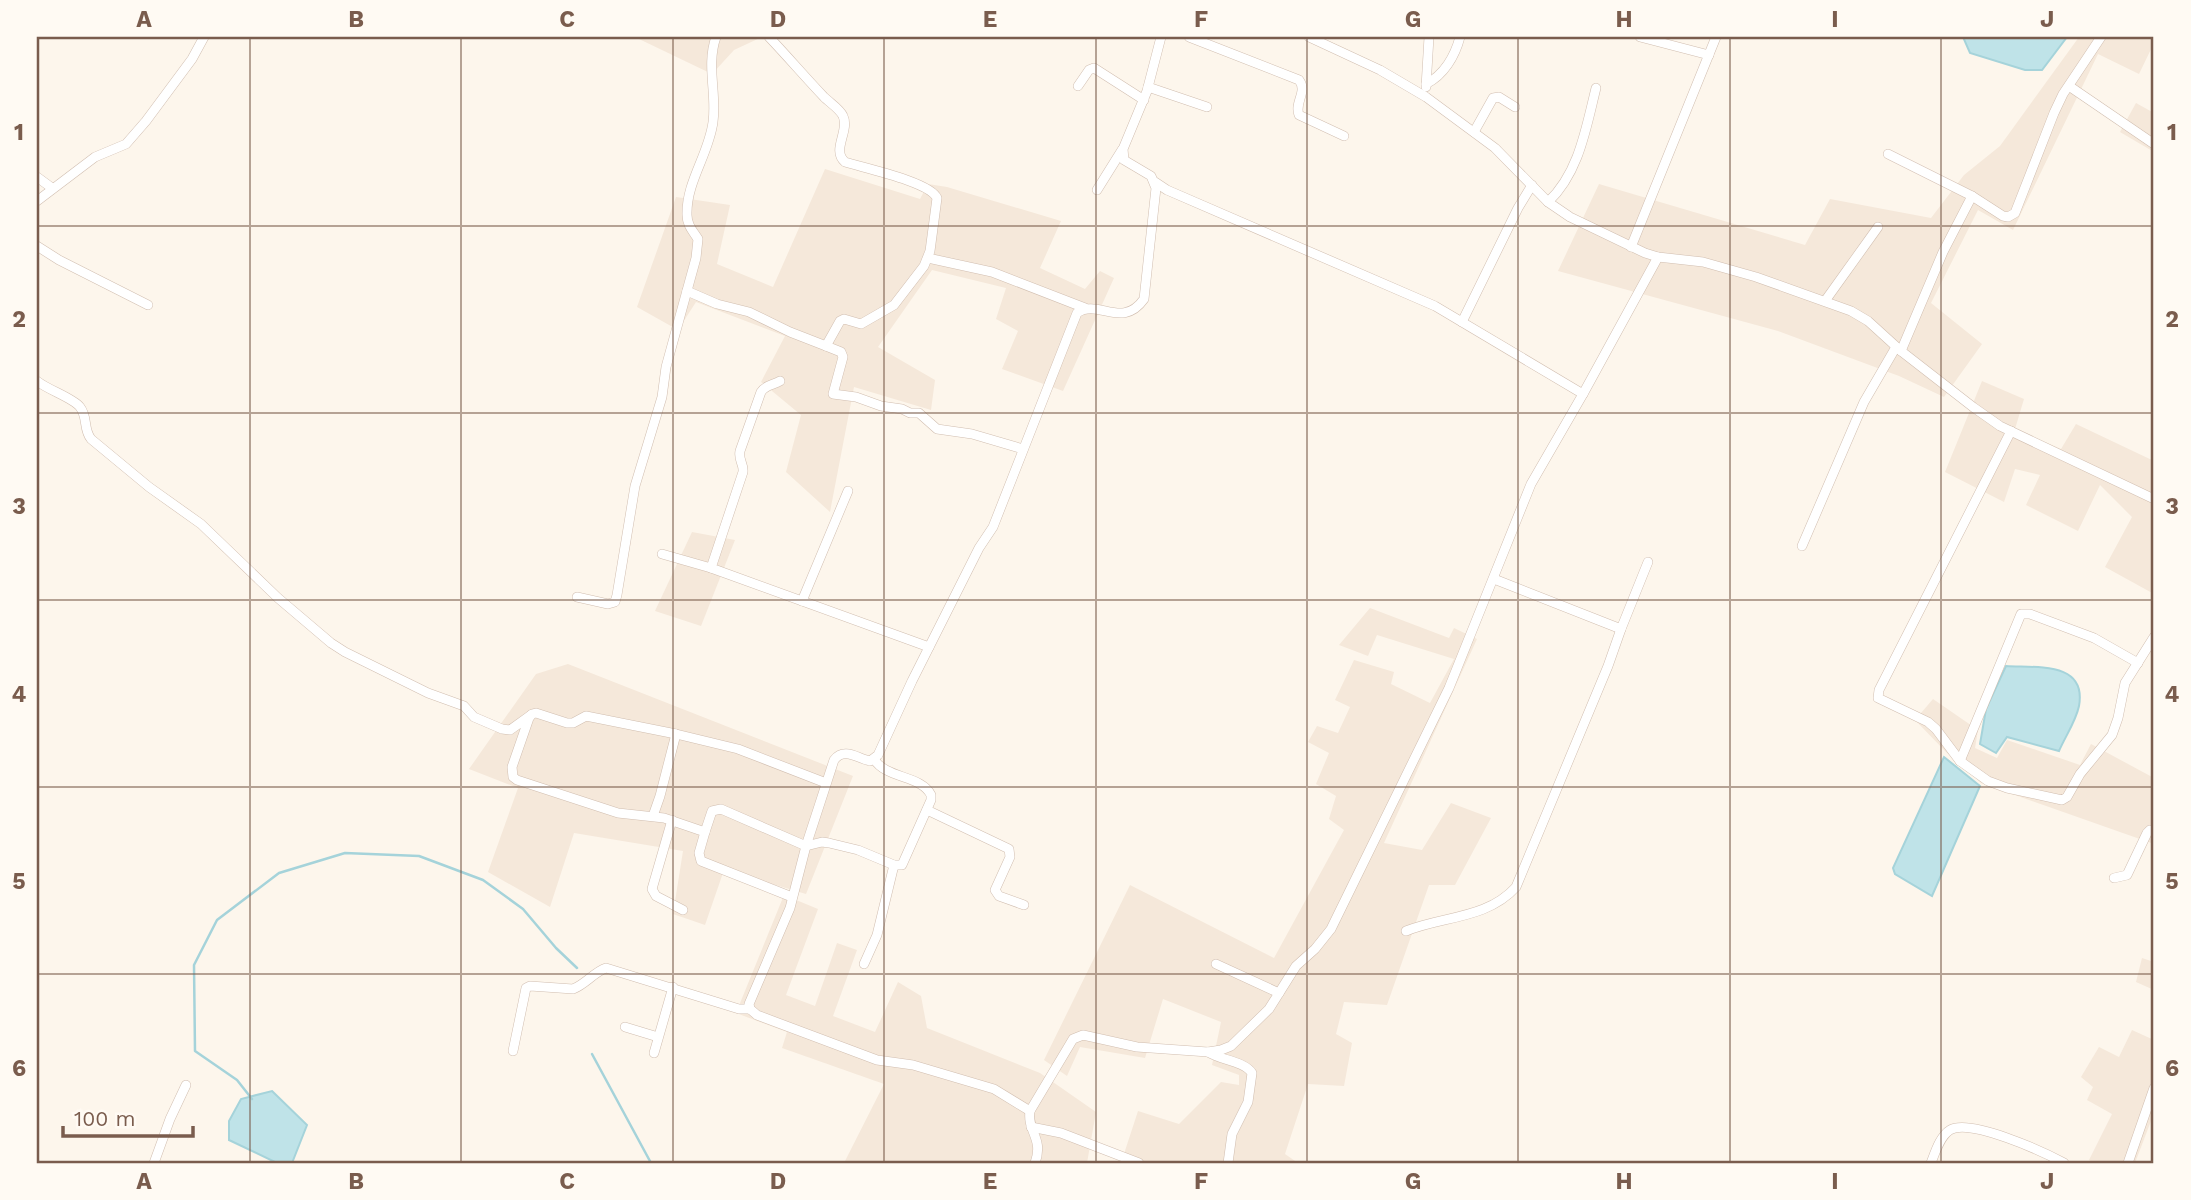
<svg xmlns="http://www.w3.org/2000/svg" width="2191" height="1200" viewBox="0 0 2191 1200" font-family="'Work Sans',sans-serif">
<style>
.residential{fill:#f5e8da}
.water{fill:#bfe3e8;stroke:#a5d3da;stroke-width:2}
.lines{fill:none;stroke-linecap:round;stroke-linejoin:round}
.stream{stroke:#a5d3da;stroke-width:2.5}
.minor-casing{stroke:#d1beb0;stroke-width:10}
.minor{stroke:#fff;stroke-width:9}
.grid{fill:none;stroke:#7a5c4d;stroke-width:2;stroke-opacity:0.55}
.neatline{fill:none;stroke:#7a5c4d;stroke-width:2.5}
.grid-label{font-size:23px;text-anchor:middle;font-weight:bold;fill:#7a5c4d}
</style>
<rect width="100%" height="100%" fill="#fdf6ec"/>
<g class="residential">
<path d="M 640,37 L 762,37 L 734,50 L 712,74 L 639,39 Z"/>
<path d="M 2079,37 L 2154,37 L 2154,43 L 2139,74 L 2098,54 L 2013,230 L 1978,210 L 1931,303 L 1982,344 L 1944,397 L 1899,376 L 1778,331 L 1558,271 L 1599,184 L 1805,245 L 1830,199 L 1931,218 L 1964,175 L 2000,146 Z"/>
<path d="M 2136,103 L 2154,113 L 2154,152 L 2120,132 Z"/>
<path d="M 825,169 L 920,199 L 928,184 L 947,187 L 1061,221 L 1040,268 L 1085,289 L 1100,271 L 1114,278 L 1063,391 L 1002,369 L 1018,331 L 996,319 L 1006,288 L 932,270 L 878,347 L 935,380 L 931,410 L 854,387 L 830,512 L 786,472 L 801,415 L 761,382 L 785,336 L 696,302 L 678,330 L 637,307 L 676,197 L 730,205 L 717,264 L 773,287 Z"/>
<path d="M 1982,381 L 2024,399 L 2015,429 L 2061,449 L 2076,424 L 2154,461 L 2154,594 L 2105,567 L 2132,517 L 2100,485 L 2078,531 L 2026,505 L 2040,475 L 2015,469 L 2004,502 L 1945,472 Z"/>
<path d="M 692,532 L 735,540 L 701,626 L 655,611 Z"/>
<path d="M 1370,608 L 1449,638 L 1454,628 L 1477,639 L 1384,843 L 1422,850 L 1451,803 L 1491,818 L 1455,885 L 1429,885 L 1387,1005 L 1344,1002 L 1336,1034 L 1352,1043 L 1344,1086 L 1308,1084 L 1285,1154 L 1298,1163 L 1121,1163 L 1138,1111 L 1179,1124 L 1221,1082 L 1239,1085 L 1239,1075 L 1212,1065 L 1221,1022 L 1163,999 L 1145,1058 L 1080,1047 L 1067,1076 L 1044,1060 L 1130,885 L 1274,958 L 1344,830 L 1329,819 L 1336,796 L 1316,784 L 1329,753 L 1308,742 L 1317,726 L 1338,733 L 1350,707 L 1335,700 L 1354,660 L 1394,672 L 1391,684 L 1430,703 L 1454,659 L 1377,635 L 1368,656 L 1339,645 Z"/>
<path d="M 568,664 L 853,776 L 806,894 L 724,870 L 705,925 L 673,914 L 683,851 L 574,833 L 550,907 L 488,872 L 518,788 L 469,769 L 536,674 Z"/>
<path d="M 1933,699 L 1978,730 L 1975,748 L 1997,758 L 2007,740 L 2080,765 L 2091,744 L 2154,778 L 2154,844 L 1981,783 L 1947,753 L 1915,720 Z"/>
<path d="M 784,895 L 818,909 L 786,995 L 815,1006 L 837,943 L 857,950 L 833,1016 L 875,1032 L 898,982 L 921,996 L 927,1028 L 1040,1073 L 1096,1112 L 1087,1163 L 844,1163 L 884,1084 L 782,1048 L 787,1032 L 736,1013 Z"/>
<path d="M 2142,958 L 2154,962 L 2154,990 L 2136,982 Z"/>
<path d="M 2132,1030 L 2154,1040 L 2154,1113 L 2135,1163 L 2094,1163 L 2089,1160 L 2112,1114 L 2087,1100 L 2093,1087 L 2081,1077 L 2099,1047 L 2119,1057 Z"/>
</g>
<g class="water">
<path d="M 1963,37 L 2067,37 L 2042,70 L 2025,70 L 1970,53 Z"/>
<path d="M 2006,666 C 2036,668 2087,661 2079,706 C 2076,721 2065,737 2059,751 L 2007,737 L 1996,753 L 1980,744 L 1986,709 Z"/>
<path d="M 1944,757 L 1980,786 L 1932,896 L 1895,874 L 1893,868 Z"/>
<path d="M 272,1091 L 307,1125 L 292,1163 L 277,1163 L 229,1140 L 229,1121 L 241,1099 Z"/>
</g>
<g class="lines">
<g class="stream">
<path d="M 592,1054 L 651,1163"/>
<path d="M 252,1099 L 237,1080 L 195,1051 L 194,965 L 217,920 L 279,873 L 345,853 L 419,856 L 483,880 L 523,909 L 556,948 L 577,968"/>
</g>
<defs>
<g id="minor">
<path d="M 769,37 C 788,57 805,77 824,97 C 830,103 840,109 843,116 C 850,131 831,150 845,162 C 864,168 930,182 937,198 L 930,251 L 924,266 L 894,305 L 861,324 L 844,319 L 840,321 L 826,346 L 841,352 L 843,357 L 833,394 L 856,397 L 881,406 L 902,409 L 910,413 L 919,413 L 937,429 L 972,434 L 1023,449"/>
<path d="M 1189,37 L 1299,80 C 1308,92 1294,102 1299,115 L 1344,136"/>
<path d="M 1309,37 L 1380,70 L 1426,97 L 1495,148 L 1548,202 L 1570,217 L 1645,253 L 1658,257 L 1703,262 L 1756,277 L 1851,311 L 1868,321 L 1901,351 L 1973,407 L 2000,426 L 2154,499"/>
<path d="M 1640,37 L 1709,55"/>
<path d="M 1426,84 C 1444,75 1455,56 1460,37"/>
<path d="M 1078,86 L 1089,70 L 1094,68 L 1144,100"/>
<path d="M 2069,86 L 2154,144"/>
<path d="M 1148,87 L 1207,107"/>
<path d="M 1426,87 L 1429,37"/>
<path d="M 1474,132 L 1493,98 L 1499,97 L 1515,107"/>
<path d="M 1888,154 L 1972,196"/>
<path d="M 37,177 L 52,188"/>
<path d="M 1155,182 L 1167,190 L 1435,306 L 1583,394"/>
<path d="M 1097,190 L 1122,150"/>
<path d="M 37,201 L 95,157 L 126,144 L 146,121 L 192,59 L 204,37"/>
<path d="M 1548,202 C 1579,173 1586,128 1596,88"/>
<path d="M 37,246 L 59,260 L 148,305"/>
<path d="M 1631,247 L 1716,37"/>
<path d="M 928,258 L 992,272 L 1085,308"/>
<path d="M 687,291 L 717,304 L 749,312 L 790,332 L 826,346"/>
<path d="M 1825,301 L 1878,227"/>
<path d="M 1462,322 L 1518,208 L 1532,185"/>
<path d="M 1901,351 L 1943,252 L 1972,196 L 2003,216 L 2008,217 L 2015,213 L 2054,113 L 2063,94 L 2101,37"/>
<path d="M 37,381 C 48,390 73,398 80,407 C 88,417 83,429 91,439 L 149,487 L 201,524 L 278,598 L 331,643 L 345,652 L 428,693 L 464,706 L 474,717 L 502,729 L 510,730 L 531,715"/>
<path d="M 780,381 C 774,385 765,385 761,392 L 740,451 C 738,460 744,464 743,472 L 711,568 L 929,647"/>
<path d="M 2011,431 L 1879,690 L 1878,698 L 1928,722 L 1936,729 L 1960,761 L 1988,781 L 2007,788 L 2062,800 L 2067,797 L 2080,774 L 2112,735 L 2118,718 L 2125,683 L 2154,637"/>
<path d="M 1802,546 L 1864,402 L 1896,347"/>
<path d="M 662,554 L 711,568"/>
<path d="M 1494,579 L 1621,629 L 1648,562"/>
<path d="M 577,597 L 608,604 L 615,602 L 617,595 L 635,486 L 662,397 L 666,367 L 696,258 L 698,239 C 693,231 687,225 687,215 C 686,182 709,154 713,122 C 717,94 706,65 716,37"/>
<path d="M 802,601 L 848,491"/>
<path d="M 1960,761 L 2021,614 L 2030,614 L 2094,638 L 2138,663"/>
<path d="M 927,810 L 1009,849 L 1010,857 L 995,890 L 999,896 L 1024,905"/>
<path d="M 653,816 L 660,796 L 676,734"/>
<path d="M 672,820 L 652,889 L 656,896 L 683,910"/>
<path d="M 705,832 L 712,811 L 721,809 L 806,846 L 822,842 L 829,843 L 858,850 L 894,865 L 902,865 L 931,800 L 931,795 C 921,775 886,779 874,759"/>
<path d="M 2114,878 L 2127,875 L 2147,833 L 2150,830 L 2154,831"/>
<path d="M 792,897 L 701,861 L 699,853 L 705,832 L 664,818 L 618,813 L 517,780 L 513,777 L 512,767 L 529,718 L 532,714 L 536,713 L 567,723 L 573,723 L 586,716 L 676,734 L 738,749 L 826,783"/>
<path d="M 1406,931 C 1443,916 1487,919 1516,887 L 1608,666 L 1621,629"/>
<path d="M 864,964 L 877,935 L 894,865"/>
<path d="M 1216,964 L 1279,993"/>
<path d="M 625,1027 L 658,1037"/>
<path d="M 513,1051 L 526,988 L 530,986 L 573,989 C 586,984 594,972 606,968 L 739,1009 L 750,1009"/>
<path d="M 1208,1052 C 1220,1060 1244,1061 1252,1073 L 1248,1102 L 1232,1134 L 1228,1163"/>
<path d="M 654,1053 L 673,987"/>
<path d="M 1030,1111 L 994,1089 L 913,1065 L 877,1060 L 757,1015 L 750,1009 L 749,1004 L 790,908 L 806,846 L 834,760 C 844,747 857,758 870,761 L 878,755 L 912,681 L 979,548 L 993,527 L 1077,313 C 1098,298 1122,330 1144,299 L 1156,188 L 1151,176 L 1124,160 L 1123,149 L 1147,91 L 1161,37"/>
<path d="M 1031,1127 L 1061,1133 L 1139,1163"/>
<path d="M 154,1163 L 170,1119 L 186,1085"/>
<path d="M 1035,1163 C 1044,1138 1027,1132 1030,1111 L 1073,1039 L 1083,1035 L 1137,1047 L 1208,1052 L 1221,1050 L 1231,1046 L 1269,1009 L 1296,966 L 1315,949 L 1331,929 L 1449,688 L 1531,484 L 1583,394 L 1658,257"/>
<path d="M 1931,1163 C 1935,1153 1940,1136 1950,1130 C 1970,1118 2044,1152 2064,1163"/>
<path d="M 2128,1163 L 2154,1088"/>
</g>
</defs>
<use href="#minor" class="minor-casing"/>
<use href="#minor" class="minor"/>
</g>
<path class="grid" d="M 250,37 L 250,1163M 461,37 L 461,1163M 673,37 L 673,1163M 884,37 L 884,1163M 1096,37 L 1096,1163M 1307,37 L 1307,1163M 1518,37 L 1518,1163M 1730,37 L 1730,1163M 1941,37 L 1941,1163M 37,226 L 2154,226M 37,413 L 2154,413M 37,600 L 2154,600M 37,787 L 2154,787M 37,974 L 2154,974"/>
<rect width="2191" height="1200" fill="none" stroke="#fffaf3" stroke-width="77"/>
<path d="M63 1126v10h130v-10" fill="none" stroke="#7a5c4d" stroke-width="3.5"/>
<text x="74" y="1126" font-size="21" fill="#7a5c4d" stroke="#fffaf3" stroke-width="5" paint-order="stroke">100 m</text>
<rect x="38" y="38" width="2114" height="1124" class="neatline"/>
<g class="grid-label">
<text x="144" y="27">A</text>
<text x="356" y="27">B</text>
<text x="567" y="27">C</text>
<text x="778" y="27">D</text>
<text x="990" y="27">E</text>
<text x="1201" y="27">F</text>
<text x="1413" y="27">G</text>
<text x="1624" y="27">H</text>
<text x="1835" y="27">I</text>
<text x="2047" y="27">J</text>
<text x="19" y="140">1</text>
<text x="2172" y="140">1</text>
<text x="19" y="327">2</text>
<text x="2172" y="327">2</text>
<text x="19" y="514">3</text>
<text x="2172" y="514">3</text>
<text x="19" y="702">4</text>
<text x="2172" y="702">4</text>
<text x="19" y="889">5</text>
<text x="2172" y="889">5</text>
<text x="19" y="1076">6</text>
<text x="2172" y="1076">6</text>
<text x="144" y="1189">A</text>
<text x="356" y="1189">B</text>
<text x="567" y="1189">C</text>
<text x="778" y="1189">D</text>
<text x="990" y="1189">E</text>
<text x="1201" y="1189">F</text>
<text x="1413" y="1189">G</text>
<text x="1624" y="1189">H</text>
<text x="1835" y="1189">I</text>
<text x="2047" y="1189">J</text>
</g>
</svg>
